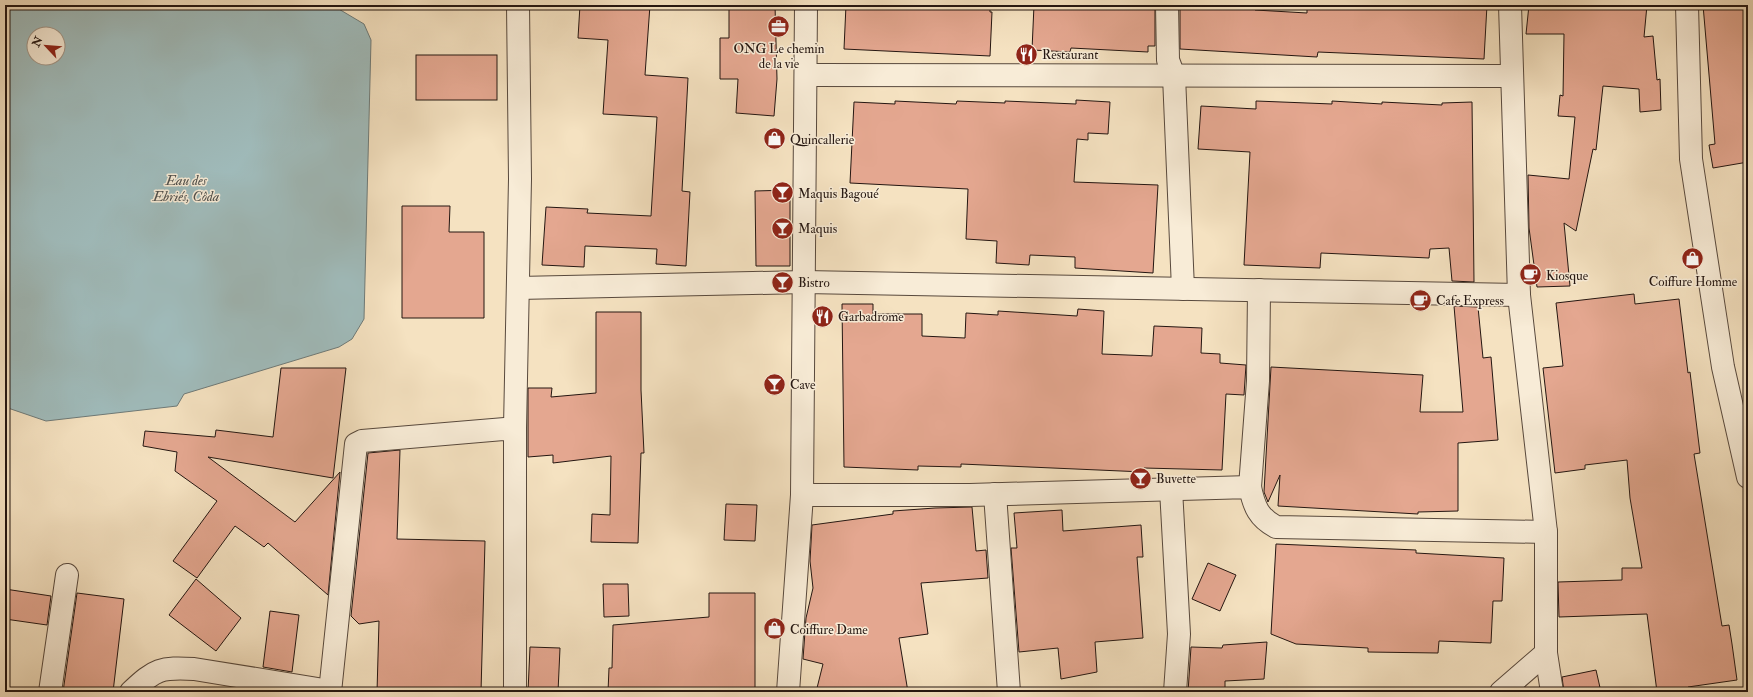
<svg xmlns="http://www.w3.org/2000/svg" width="1753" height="697" viewBox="0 0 1753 697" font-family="'IM FELL Double Pica',serif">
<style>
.water{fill:#a0bcbc;stroke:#6e7a78;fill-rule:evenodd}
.building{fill:#e4a790;stroke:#241611}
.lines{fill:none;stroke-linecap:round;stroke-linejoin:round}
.minor-casing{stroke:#58493d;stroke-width:24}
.minor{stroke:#f8ecd7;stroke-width:22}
.labels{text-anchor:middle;stroke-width:3;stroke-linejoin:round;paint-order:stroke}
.poi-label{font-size:13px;fill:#241611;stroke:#f8ecd7;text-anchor:start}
.water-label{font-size:14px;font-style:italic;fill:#4f504d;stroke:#f8ecd7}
</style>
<rect width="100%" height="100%" fill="#f5e2c1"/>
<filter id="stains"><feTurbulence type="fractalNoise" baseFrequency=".005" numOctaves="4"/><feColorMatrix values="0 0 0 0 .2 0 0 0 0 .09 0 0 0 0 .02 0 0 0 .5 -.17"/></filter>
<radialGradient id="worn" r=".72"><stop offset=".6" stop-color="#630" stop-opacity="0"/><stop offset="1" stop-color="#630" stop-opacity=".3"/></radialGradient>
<path class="water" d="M 5,5 L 332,5 L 364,24 L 371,40 L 364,319 L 352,339 L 339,347 L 184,394 L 177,406 L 46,421 L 5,407 ZM 34,34 L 58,34 L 58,58 L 34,58 Z"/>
<g class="building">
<path d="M 580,5 L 650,5 L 645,75 L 688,78 L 682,191 L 690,192 L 686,266 L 656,264 L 657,249 L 585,246 L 584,267 L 542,265 L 546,207 L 588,209 L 587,213 L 651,216 L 657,117 L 603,114 L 608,40 L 578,38 Z"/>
<path d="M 729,5 L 775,5 L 777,79 L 774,116 L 736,113 L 738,79 L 720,79 L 720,38 L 729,38 Z"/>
<path d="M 846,5 L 990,5 L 990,12 L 992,12 L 990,56 L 844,49 Z"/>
<path d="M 1034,5 L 1155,5 L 1155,46 L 1148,46 L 1148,52 L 1071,48 L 1070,52 L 1032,50 Z"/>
<path d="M 1180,5 L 1256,5 L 1255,10 L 1307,13 L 1307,5 L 1487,5 L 1484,59 L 1318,52 L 1317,57 L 1180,49 Z"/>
<path d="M 1529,5 L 1578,5 L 1606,8 L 1606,5 L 1647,5 L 1644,37 L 1653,36 L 1657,80 L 1660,79 L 1661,110 L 1640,112 L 1639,89 L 1603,86 L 1596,150 L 1593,149 L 1576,231 L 1564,223 L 1570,286 L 1537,287 L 1529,228 L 1528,175 L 1569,179 L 1575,117 L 1558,116 L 1560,95 L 1563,96 L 1564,34 L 1526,34 Z"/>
<path d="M 1703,5 L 1748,5 L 1748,162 L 1713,168 L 1709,145 L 1715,144 Z"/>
<rect x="416" y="55" width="81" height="45"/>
<path d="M 1076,100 L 1110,102 L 1108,134 L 1088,133 L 1088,140 L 1077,139 L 1074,182 L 1158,185 L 1153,273 L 1075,268 L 1075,257 L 1030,255 L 1029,265 L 996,263 L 997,241 L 966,239 L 968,189 L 850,183 L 854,102 L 895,104 L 895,101 L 956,104 L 957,101 L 1005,103 L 1005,101 L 1076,104 Z"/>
<path d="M 1256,101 L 1332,104 L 1332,101 L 1382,104 L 1382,102 L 1442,105 L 1442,103 L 1472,102 L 1474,282 L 1452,281 L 1449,248 L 1430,249 L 1429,258 L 1321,253 L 1320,268 L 1244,265 L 1250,152 L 1198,149 L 1201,106 L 1256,109 Z"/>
<path d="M 790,190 L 790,266 L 756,266 L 755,191 Z"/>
<path d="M 402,206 L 450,206 L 449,232 L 484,232 L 484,318 L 402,318 Z"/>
<path d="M 1634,294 L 1635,304 L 1679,299 L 1688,373 L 1690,372 L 1700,453 L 1694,454 L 1722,626 L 1729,625 L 1732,644 L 1737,680 L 1688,687 L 1688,692 L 1657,692 L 1647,614 L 1559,617 L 1558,582 L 1622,580 L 1622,568 L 1642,568 L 1630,498 L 1627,460 L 1585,465 L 1585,469 L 1555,473 L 1543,368 L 1563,366 L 1556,303 Z"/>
<path d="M 842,304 L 873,304 L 873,314 L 922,314 L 922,336 L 965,338 L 966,313 L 998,315 L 998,311 L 1077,316 L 1078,309 L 1104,311 L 1102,354 L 1152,356 L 1154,326 L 1202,328 L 1201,353 L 1220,354 L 1220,363 L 1246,365 L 1244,395 L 1226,394 L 1222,470 L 1144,468 L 1144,472 L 961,464 L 961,467 L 918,466 L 918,470 L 844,467 Z"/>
<path d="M 1454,306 L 1478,307 L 1483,358 L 1491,357 L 1498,440 L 1458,443 L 1458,511 L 1418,512 L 1418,514 L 1278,506 L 1280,475 L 1268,502 L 1264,492 L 1271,367 L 1423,375 L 1420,412 L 1463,412 Z"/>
<path d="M 596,312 L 641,312 L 641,390 L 644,453 L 641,453 L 638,543 L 591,542 L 592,514 L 610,515 L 611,456 L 553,463 L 553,455 L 528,457 L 528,388 L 552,388 L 551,397 L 596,393 Z"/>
<path d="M 281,368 L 346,368 L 333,478 L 208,457 L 295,522 L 340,472 L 328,595 L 268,543 L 264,547 L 235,526 L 197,578 L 173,561 L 217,501 L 175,471 L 177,452 L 143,446 L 145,431 L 215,437 L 216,430 L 273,437 Z"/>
<path d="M 400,450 L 397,539 L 485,541 L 481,692 L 377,692 L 379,621 L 359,624 L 351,616 L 368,453 Z"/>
<path d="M 726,504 L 757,505 L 755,541 L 724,540 Z"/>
<path d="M 972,507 L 976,551 L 986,550 L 988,578 L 921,583 L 928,634 L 899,638 L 908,692 L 816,692 L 823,664 L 803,659 L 806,618 L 813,588 L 810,561 L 812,525 L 893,514 L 893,511 L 935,508 Z"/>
<path d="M 1062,510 L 1063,531 L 1141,525 L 1143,557 L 1137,557 L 1143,638 L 1095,642 L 1097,672 L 1061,679 L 1058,648 L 1019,652 L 1011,548 L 1017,548 L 1014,513 Z"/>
<path d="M 1276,544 L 1416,550 L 1416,553 L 1504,558 L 1502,601 L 1493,601 L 1491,643 L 1439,641 L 1438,653 L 1368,652 L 1368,648 L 1296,644 L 1271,634 Z"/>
<path d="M 1208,563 L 1236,575 L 1220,611 L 1192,599 Z"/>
<path d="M 196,579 L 241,618 L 216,651 L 169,615 Z"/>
<path d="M 603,584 L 628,584 L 629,616 L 604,617 Z"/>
<path d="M 5,589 L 51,596 L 47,625 L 5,619 Z"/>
<path d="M 77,593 L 124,599 L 113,692 L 63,692 Z"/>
<path d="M 709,593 L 755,593 L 755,692 L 608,692 L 609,668 L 612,668 L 613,625 L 709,617 Z"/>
<path d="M 270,611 L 299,615 L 292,672 L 263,667 Z"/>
<path d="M 1267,642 L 1264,679 L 1225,681 L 1225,692 L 1188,692 L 1191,647 L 1222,648 L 1223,645 Z"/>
<path d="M 530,647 L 560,648 L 558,692 L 528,692 Z"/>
<path d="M 1596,670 L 1601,692 L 1564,692 L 1562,677 Z"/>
</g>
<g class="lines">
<defs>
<g id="minor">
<path d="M 1167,5 L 1168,60 L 1174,76 L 1183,289"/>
<path d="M 1687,5 L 1691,159 L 1723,367 L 1748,477"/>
<path d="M 806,75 L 1511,76"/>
<path d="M 518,288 L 805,282 L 1519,295"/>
<path d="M 515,428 L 520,179 L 518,5"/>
<path d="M 1250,487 L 1258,381 L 1259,290"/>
<path d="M 1171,489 L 1179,634 L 1175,692"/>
<path d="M 995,494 L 1009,692"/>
<path d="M 802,495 L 970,495 L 1250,487 C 1254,507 1259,518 1276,527 L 1546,532"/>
<path d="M 1546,653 L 1552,692"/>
<path d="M 50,692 L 67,575"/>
<path d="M 131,692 C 155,669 161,667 194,669 L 330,691"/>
<path d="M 330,692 L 356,444 L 362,441 L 515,428 L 515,692"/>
<path d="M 788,692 L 802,495 L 806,5"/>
<path d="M 1501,692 L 1546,653 L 1546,532 L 1519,295 L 1510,5"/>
</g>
</defs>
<use href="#minor" class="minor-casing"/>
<use href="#minor" class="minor"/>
</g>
<defs>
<symbol id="office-disc" viewBox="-11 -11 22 22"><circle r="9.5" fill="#8f2418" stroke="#f8ecd7"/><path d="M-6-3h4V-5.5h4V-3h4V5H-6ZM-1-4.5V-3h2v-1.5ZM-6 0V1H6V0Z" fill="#fff"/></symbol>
<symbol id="restaurant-disc" viewBox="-11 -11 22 22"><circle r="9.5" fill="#8f2418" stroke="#f8ecd7"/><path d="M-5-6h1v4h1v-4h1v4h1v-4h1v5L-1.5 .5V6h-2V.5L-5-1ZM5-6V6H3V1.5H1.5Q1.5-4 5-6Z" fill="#fff"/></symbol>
<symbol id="shop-disc" viewBox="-11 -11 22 22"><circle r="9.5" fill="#8f2418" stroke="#f8ecd7"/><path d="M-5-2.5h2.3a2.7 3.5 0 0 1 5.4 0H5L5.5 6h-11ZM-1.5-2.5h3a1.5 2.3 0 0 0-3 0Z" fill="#fff"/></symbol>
<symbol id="bar-disc" viewBox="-11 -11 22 22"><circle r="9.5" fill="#8f2418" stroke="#f8ecd7"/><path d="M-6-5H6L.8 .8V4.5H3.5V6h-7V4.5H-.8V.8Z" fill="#fff"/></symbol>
<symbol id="cafe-disc" viewBox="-11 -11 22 22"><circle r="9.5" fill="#8f2418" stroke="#f8ecd7"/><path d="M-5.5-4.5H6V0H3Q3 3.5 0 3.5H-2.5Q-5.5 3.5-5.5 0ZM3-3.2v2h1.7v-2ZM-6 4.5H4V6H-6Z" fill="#fff"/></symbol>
</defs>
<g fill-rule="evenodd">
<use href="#office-disc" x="766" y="14" width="25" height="25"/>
<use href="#restaurant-disc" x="1014" y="42" width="25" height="25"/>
<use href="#shop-disc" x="762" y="126" width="25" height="25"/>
<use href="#bar-disc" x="770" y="180" width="25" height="25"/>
<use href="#bar-disc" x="770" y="216" width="25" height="25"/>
<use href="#shop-disc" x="1680" y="246" width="25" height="25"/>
<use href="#cafe-disc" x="1518" y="262" width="25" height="25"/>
<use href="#bar-disc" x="770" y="270" width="25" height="25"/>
<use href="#cafe-disc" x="1408" y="288" width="25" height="25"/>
<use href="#restaurant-disc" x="810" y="304" width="25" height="25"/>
<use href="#bar-disc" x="762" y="372" width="25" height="25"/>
<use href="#bar-disc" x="1128" y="466" width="25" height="25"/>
<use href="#shop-disc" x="762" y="616" width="25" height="25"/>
</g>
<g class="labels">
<g class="poi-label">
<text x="779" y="53" text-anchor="middle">ONG Le chemin<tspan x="779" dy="15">de la vie</tspan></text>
<text x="1042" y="59">Restaurant</text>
<text x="790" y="144">Quincallerie</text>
<text x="798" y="198">Maquis Bagoué</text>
<text x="798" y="233">Maquis</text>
<text x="1546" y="280">Kiosque</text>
<text x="1693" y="286" text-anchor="middle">Coiffure Homme</text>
<text x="798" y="287">Bistro</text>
<text x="1436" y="305">Cafe Express</text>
<text x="838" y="321">Garbadrome</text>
<text x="790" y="389">Cave</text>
<text x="1156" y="483">Buvette</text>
<text x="790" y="634">Coiffure Dame</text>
</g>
<g class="water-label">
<text x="186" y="185">Eau des<tspan x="186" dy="16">Ebriés, Côda</tspan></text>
</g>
</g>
<rect width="1753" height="697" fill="none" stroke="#f5e2c1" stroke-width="20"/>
<rect x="6" y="6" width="1741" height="685" fill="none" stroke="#241611" stroke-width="2"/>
<rect x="10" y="10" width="1733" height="677" fill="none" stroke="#241611"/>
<g transform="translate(46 46) rotate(296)"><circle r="19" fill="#f8ecd7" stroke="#a39688"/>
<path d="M0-3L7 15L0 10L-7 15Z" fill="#8f2418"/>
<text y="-6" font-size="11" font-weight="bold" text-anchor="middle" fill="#241611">N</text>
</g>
<rect width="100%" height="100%" filter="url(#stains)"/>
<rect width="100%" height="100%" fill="url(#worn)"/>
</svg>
